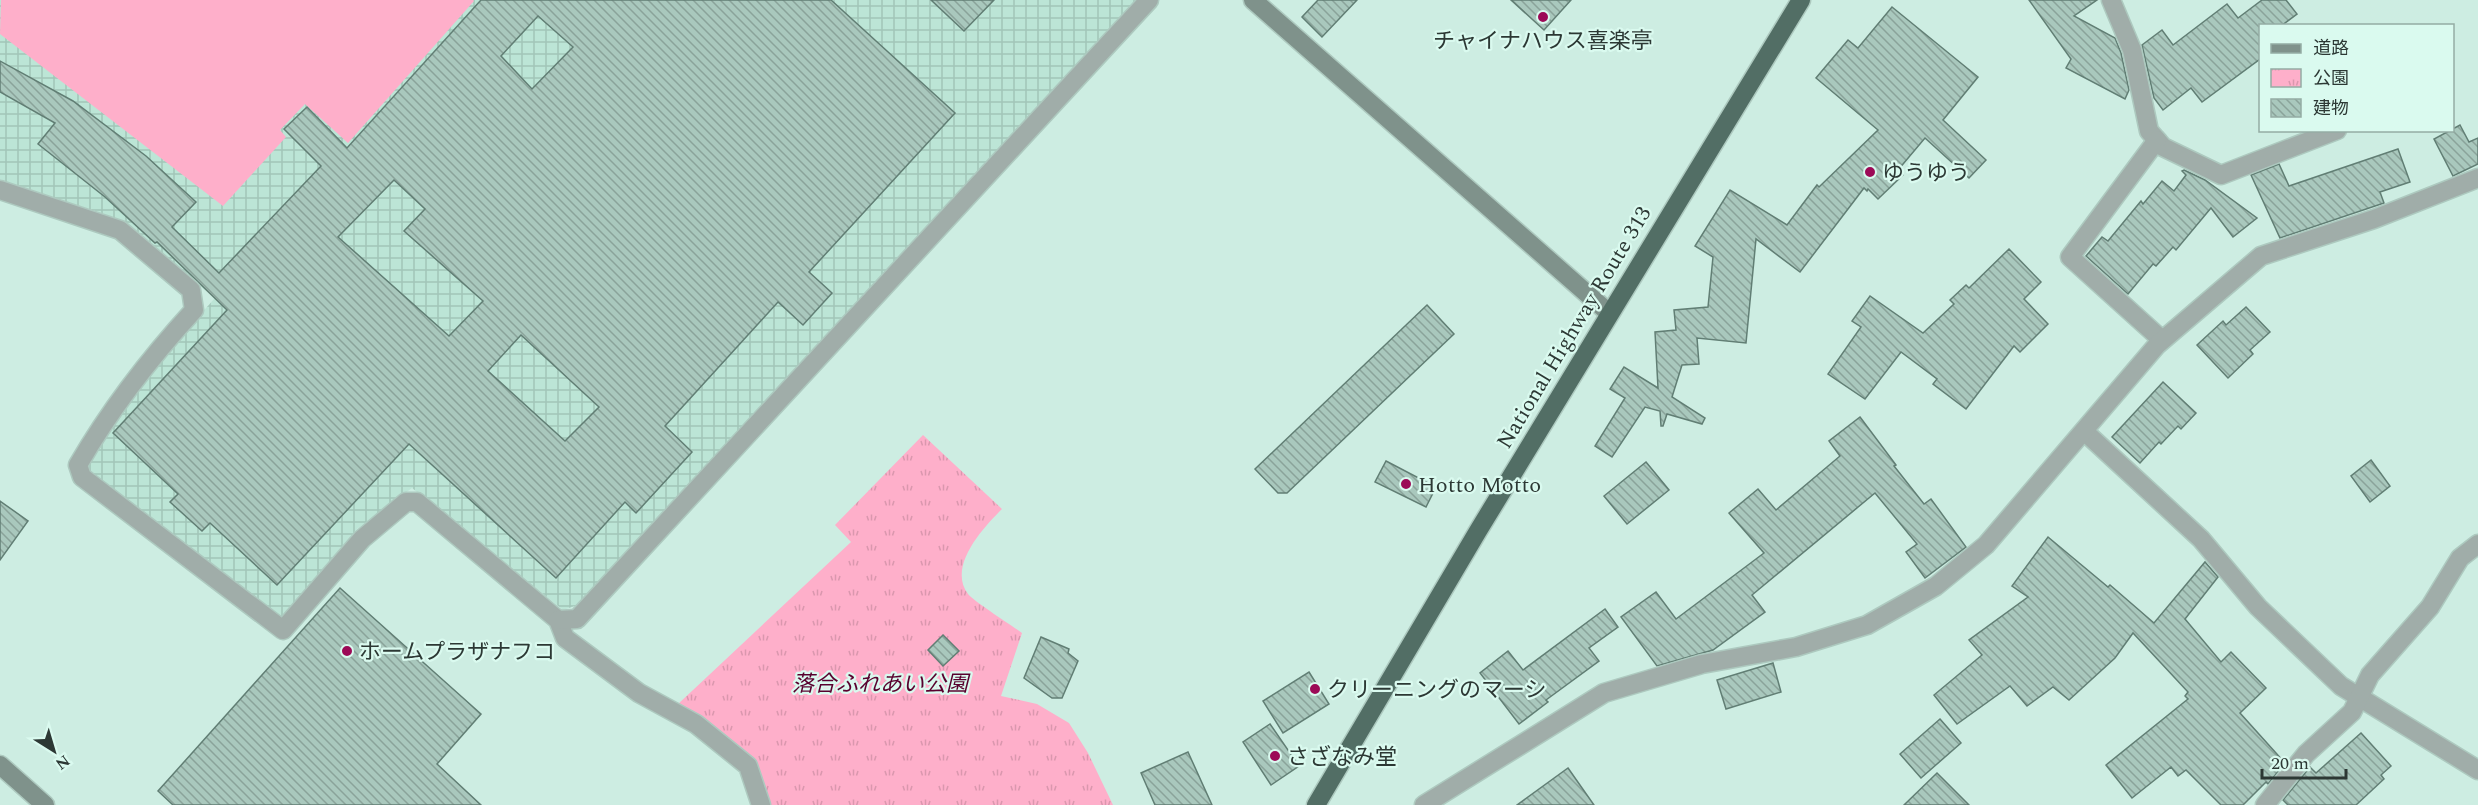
<svg xmlns="http://www.w3.org/2000/svg" width="2478" height="805" viewBox="0 0 2478 805" font-family="Spectral,'Noto Sans JP',serif">
<style>
.industrial{fill:url(#industrial-grid)}
.park{fill:url(#park-tufts)}
.garden{fill:#feafca}
.building{fill:url(#building-back-hatch);stroke:#617e74;stroke-width:1.5;fill-rule:evenodd}
.lines{fill:none;stroke-linecap:round;stroke-linejoin:round}
.street-casing{stroke:#adc9bf;stroke-width:21}
.secondary-casing{stroke:#adc9bf;stroke-width:21}
.highway-casing{stroke:#adc9bf;stroke-width:21}
.street{stroke:#a0ada9;stroke-width:18}
.secondary{stroke:#7f928b;stroke-width:18}
.highway{stroke:#526e65;stroke-width:18}
.poi-dot{fill:#9c0a57;stroke:#dafaef;stroke-width:2}
.labels{text-anchor:middle;stroke-width:4.5;stroke-linejoin:round;paint-order:stroke}
.poi-label{font-size:22px;fill:#2c3834;stroke:#dafaef;text-anchor:start}
.street-label{font-size:22px;fill:#2c3834;stroke:#dafaef}
.park-label{font-size:22px;font-style:italic;fill:#59002e;stroke:#dafaef}
</style>
<defs>
<pattern id="industrial-grid" width="8" height="8" patternUnits="userSpaceOnUse" patternTransform="scale(1.5)"><rect width="8" height="8" fill="#bce5d6"/><path d="M0 4h8M4 0v8" fill="none" stroke="#a2c5b8"/></pattern>
<pattern id="park-tufts" width="24" height="20" patternUnits="userSpaceOnUse" patternTransform="scale(1.5)"><rect width="24" height="20" fill="#feafca"/><path d="M3 7l-1-3M5 7V3M7 7l1-3M15 17l-1-3M17 17v-4M19 17l1-3" fill="none" stroke="#da97ae"/></pattern>
<pattern id="building-back-hatch" width="6" height="6" patternUnits="userSpaceOnUse" patternTransform="scale(1.5)"><rect width="6" height="6" fill="#a9c8bd"/><path d="M-1 5l2 2M0 0l6 6M5-1l2 2" fill="none" stroke="#8aa39a"/></pattern>
</defs>
<rect width="100%" height="100%" fill="#cdede2"/>
<path class="industrial" d="M 0,0 L 1137,0 L 584,603 L 563,610 L 412,488 L 357,529 L 280,619 L 89,472 L 88,460 L 102,434 L 161,358 L 215,298 L 126,227 L 105,214 L 0,181 Z"/>
<path class="park" d="M 923,435 L 1002,509 C 984,527 947,566 968,594 C 976,603 1010,624 1022,633 L 1001,696 L 1037,704 L 1069,723 L 1088,753 L 1113,805 L 769,805 L 756,768 L 677,705 L 851,542 L 835,525 Z"/>
<path class="garden" d="M 1,0 L 473,0 L 474,1 L 348,143 L 305,104 L 280,130 L 286,137 L 223,206 L 0,34 Z"/>
<g class="building">
<path d="M 481,0 L 831,0 L 955,113 L 809,272 L 832,293 L 803,325 L 778,302 L 665,426 L 692,452 L 636,513 L 625,502 L 556,578 L 409,444 L 277,585 L 210,523 L 202,531 L 170,502 L 178,494 L 113,433 L 227,310 L 157,242 L 155,243 L 105,197 L 38,144 L 55,123 L 0,92 L 0,61 L 73,101 L 146,156 L 196,202 L 172,227 L 219,273 L 321,166 L 284,129 L 307,107 L 347,148 ZM 538,16 L 573,47 L 532,89 L 501,56 ZM 394,180 L 425,209 L 404,231 L 483,301 L 449,336 L 338,237 ZM 521,335 L 599,407 L 565,441 L 488,371 Z"/>
<path d="M 931,0 L 994,0 L 964,31 Z"/>
<path d="M 1318,0 L 1357,0 L 1322,37 L 1302,17 Z"/>
<path d="M 1511,0 L 1571,0 L 1544,30 Z"/>
<path d="M 2029,0 L 2097,0 L 2074,16 L 2115,38 L 2121,53 L 2129,90 L 2125,99 L 2066,68 L 2071,59 Z"/>
<path d="M 2262,0 L 2286,0 L 2297,14 L 2281,26 L 2260,26 L 2260,59 L 2202,102 L 2191,88 L 2163,110 L 2154,98 L 2142,45 L 2162,30 L 2173,45 L 2227,4 L 2238,18 Z"/>
<path d="M 1892,7 L 1978,77 L 1943,120 L 1986,160 L 1969,178 L 1925,138 L 1898,170 L 1903,175 L 1878,199 L 1868,189 L 1867,191 L 1864,188 L 1800,272 L 1756,239 L 1746,343 L 1697,338 L 1699,364 L 1682,365 L 1672,397 L 1705,418 L 1702,424 L 1667,414 L 1663,426 L 1661,426 L 1660,411 L 1645,407 L 1612,457 L 1595,446 L 1625,398 L 1610,389 L 1624,367 L 1658,388 L 1655,332 L 1676,330 L 1674,310 L 1708,307 L 1713,257 L 1695,246 L 1730,190 L 1787,225 L 1817,185 L 1819,187 L 1878,130 L 1816,78 L 1848,40 L 1858,48 Z"/>
<path d="M 2460,125 L 2469,142 L 2478,138 L 2478,164 L 2453,176 L 2434,139 Z"/>
<path d="M 2398,149 L 2410,182 L 2380,192 L 2384,203 L 2280,238 L 2251,175 L 2279,164 L 2289,186 Z"/>
<path d="M 2184,170 L 2205,180 L 2257,218 L 2233,237 L 2211,208 L 2176,250 L 2173,247 L 2156,266 L 2153,264 L 2128,294 L 2086,256 L 2102,237 L 2108,241 L 2141,201 L 2143,204 L 2162,181 L 2174,191 L 2186,175 L 2182,171 Z"/>
<path d="M 2009,249 L 2041,282 L 2024,299 L 2048,324 L 2020,352 L 2014,346 L 1966,409 L 1933,384 L 1937,379 L 1901,352 L 1865,399 L 1828,374 L 1861,327 L 1852,321 L 1870,296 L 1923,333 L 1954,304 L 1950,300 L 1966,285 L 1969,288 Z"/>
<path d="M 1427,305 L 1454,334 L 1287,493 L 1278,493 L 1255,469 Z"/>
<path d="M 2246,307 L 2270,332 L 2250,350 L 2253,354 L 2228,378 L 2197,345 L 2223,321 L 2226,325 Z"/>
<path d="M 2163,382 L 2196,413 L 2181,429 L 2178,426 L 2161,444 L 2159,442 L 2140,463 L 2112,437 Z"/>
<path d="M 1860,417 L 1896,465 L 1894,466 L 1924,504 L 1931,499 L 1966,547 L 1925,578 L 1906,552 L 1917,544 L 1875,493 L 1752,595 L 1765,612 L 1713,650 L 1657,666 L 1621,617 L 1656,592 L 1676,619 L 1764,553 L 1729,513 L 1758,489 L 1776,510 L 1840,456 L 1829,441 Z"/>
<path d="M 2371,460 L 2390,486 L 2370,502 L 2351,476 Z"/>
<path d="M 1386,461 L 1436,487 L 1426,507 L 1375,482 Z"/>
<path d="M 1646,462 L 1669,490 L 1627,524 L 1604,496 Z"/>
<path d="M 0,501 L 28,521 L 0,560 Z"/>
<path d="M 2048,537 L 2108,587 L 2110,585 L 2154,623 L 2205,562 L 2218,577 L 2185,619 L 2221,662 L 2231,652 L 2266,688 L 2240,713 L 2285,763 L 2268,784 L 2266,782 L 2243,805 L 2221,805 L 2186,770 L 2178,776 L 2171,767 L 2132,798 L 2106,765 L 2188,699 L 2185,696 L 2188,692 L 2133,633 L 2115,658 L 2069,700 L 2053,687 L 2027,706 L 2010,686 L 1957,724 L 1934,695 L 1982,655 L 1969,640 L 2028,597 L 2012,586 Z"/>
<path d="M 340,588 L 481,714 L 437,764 L 481,805 L 173,805 L 158,791 Z"/>
<path d="M 1605,609 L 1618,627 L 1589,648 L 1599,661 L 1546,700 L 1548,702 L 1519,724 L 1480,673 L 1508,651 L 1523,670 Z"/>
<path d="M 943,635 L 959,651 L 943,666 L 928,650 Z"/>
<path d="M 1041,637 L 1069,649 L 1068,653 L 1078,661 L 1062,698 L 1052,698 L 1024,678 Z"/>
<path d="M 1773,663 L 1781,692 L 1726,709 L 1717,680 Z"/>
<path d="M 1309,672 L 1329,704 L 1283,733 L 1263,701 Z"/>
<path d="M 1940,719 L 1961,743 L 1921,778 L 1900,754 Z"/>
<path d="M 1270,724 L 1299,766 L 1271,785 L 1243,742 Z"/>
<path d="M 2361,733 L 2391,766 L 2381,775 L 2384,779 L 2356,805 L 2288,805 L 2283,800 L 2310,767 L 2316,773 Z"/>
<path d="M 1188,752 L 1212,805 L 1155,805 L 1141,773 Z"/>
<path d="M 1568,768 L 1594,805 L 1517,805 Z"/>
<path d="M 1937,773 L 1969,805 L 1904,805 Z"/>
</g>
<g class="lines">
<defs>
<g id="street">
<path d="M 2111,0 L 2132,50 L 2149,131 L 2163,147 L 2221,175 L 2337,130"/>
<path d="M 2157,140 L 2070,257 L 2162,340"/>
<path d="M 0,190 L 120,230 L 191,290 L 194,310 C 150,358 111,408 78,465 L 82,477 L 283,630 L 362,539 L 406,502 L 417,502 L 558,620 L 565,638 L 639,693 L 696,724 L 748,766 L 761,805"/>
<path d="M 2085,432 L 2201,539 L 2258,607 L 2341,686 L 2478,770"/>
<path d="M 558,620 L 577,619 L 1149,0"/>
<path d="M 1424,805 L 1604,693 L 1702,664 L 1796,647 L 1867,625 L 1936,586 L 1986,545 L 2157,345 L 2261,256 L 2374,219 L 2478,178"/>
<path d="M 2265,805 L 2306,754 L 2352,712 L 2370,675 L 2430,607 L 2460,558 L 2478,544"/>
</g>
<g id="secondary">
<path d="M 1253,0 L 1609,313"/>
<path d="M 0,765 L 45,805"/>
</g>
<path id="highway" d="M 1316,805 L 1478,531 L 1801,0"/>
</defs>
<use href="#street" class="street-casing"/>
<use href="#secondary" class="secondary-casing"/>
<use href="#highway" class="highway-casing"/>
<use href="#street" class="street"/>
<use href="#secondary" class="secondary"/>
<use href="#highway" class="highway"/>
</g>
<g class="poi-dot">
<circle cx="1543" cy="17" r="6"/>
<circle cx="1870" cy="172" r="6"/>
<circle cx="1406" cy="484" r="6"/>
<circle cx="347" cy="651" r="6"/>
<circle cx="1315" cy="689" r="6"/>
<circle cx="1275" cy="756" r="6"/>
</g>
<g class="labels">
<g class="poi-label">
<text x="1543" y="48" text-anchor="middle">チャイナハウス喜楽亭</text>
<text x="1882" y="180">ゆうゆう</text>
<text x="1418" y="492">Hotto Motto</text>
<text x="359" y="659">ホームプラザナフコ</text>
<text x="1327" y="697">クリーニングのマーシ</text>
<text x="1287" y="764">さざなみ堂</text>
</g>
<g class="street-label">
<text transform="translate(1573 327) rotate(-59)" y="8">National Highway Route 313</text>
</g>
<g class="park-label">
<text x="880" y="691">落合ふれあい公園</text>
</g>
</g>
<rect x="2259" y="24" width="195" height="108" fill="#dafaef" stroke="#94aca4" stroke-width="1.5"/>
<rect x="2271" y="44" width="30" height="9" fill="#7f928b" stroke="#94aca4" stroke-width="1.5"/>
<text x="2313" y="54" font-size="18" fill="#2c3834">道路</text>
<rect x="2271" y="69" width="30" height="18" fill="url(#park-tufts)" stroke="#94aca4" stroke-width="1.5"/>
<text x="2313" y="84" font-size="18" fill="#2c3834">公園</text>
<rect x="2271" y="99" width="30" height="18" fill="url(#building-back-hatch)" stroke="#94aca4" stroke-width="1.5"/>
<text x="2313" y="114" font-size="18" fill="#2c3834">建物</text>
<g transform="translate(54 751) rotate(143)" stroke="#dafaef" stroke-width="4.5" paint-order="stroke">
<path d="M0-4.5L10 22L0 15L-10 22Z" fill="#2c3834"/>
<text y="-9" font-size="16" font-weight="bold" text-anchor="middle" fill="#2c3834">N</text>
</g>
<path d="M2262 769v9h84v-9" fill="none" stroke="#2c3834" stroke-width="3"/>
<text x="2271" y="769" font-size="18" fill="#2c3834" stroke="#dafaef" stroke-width="4.5" paint-order="stroke">20 m</text>
</svg>
